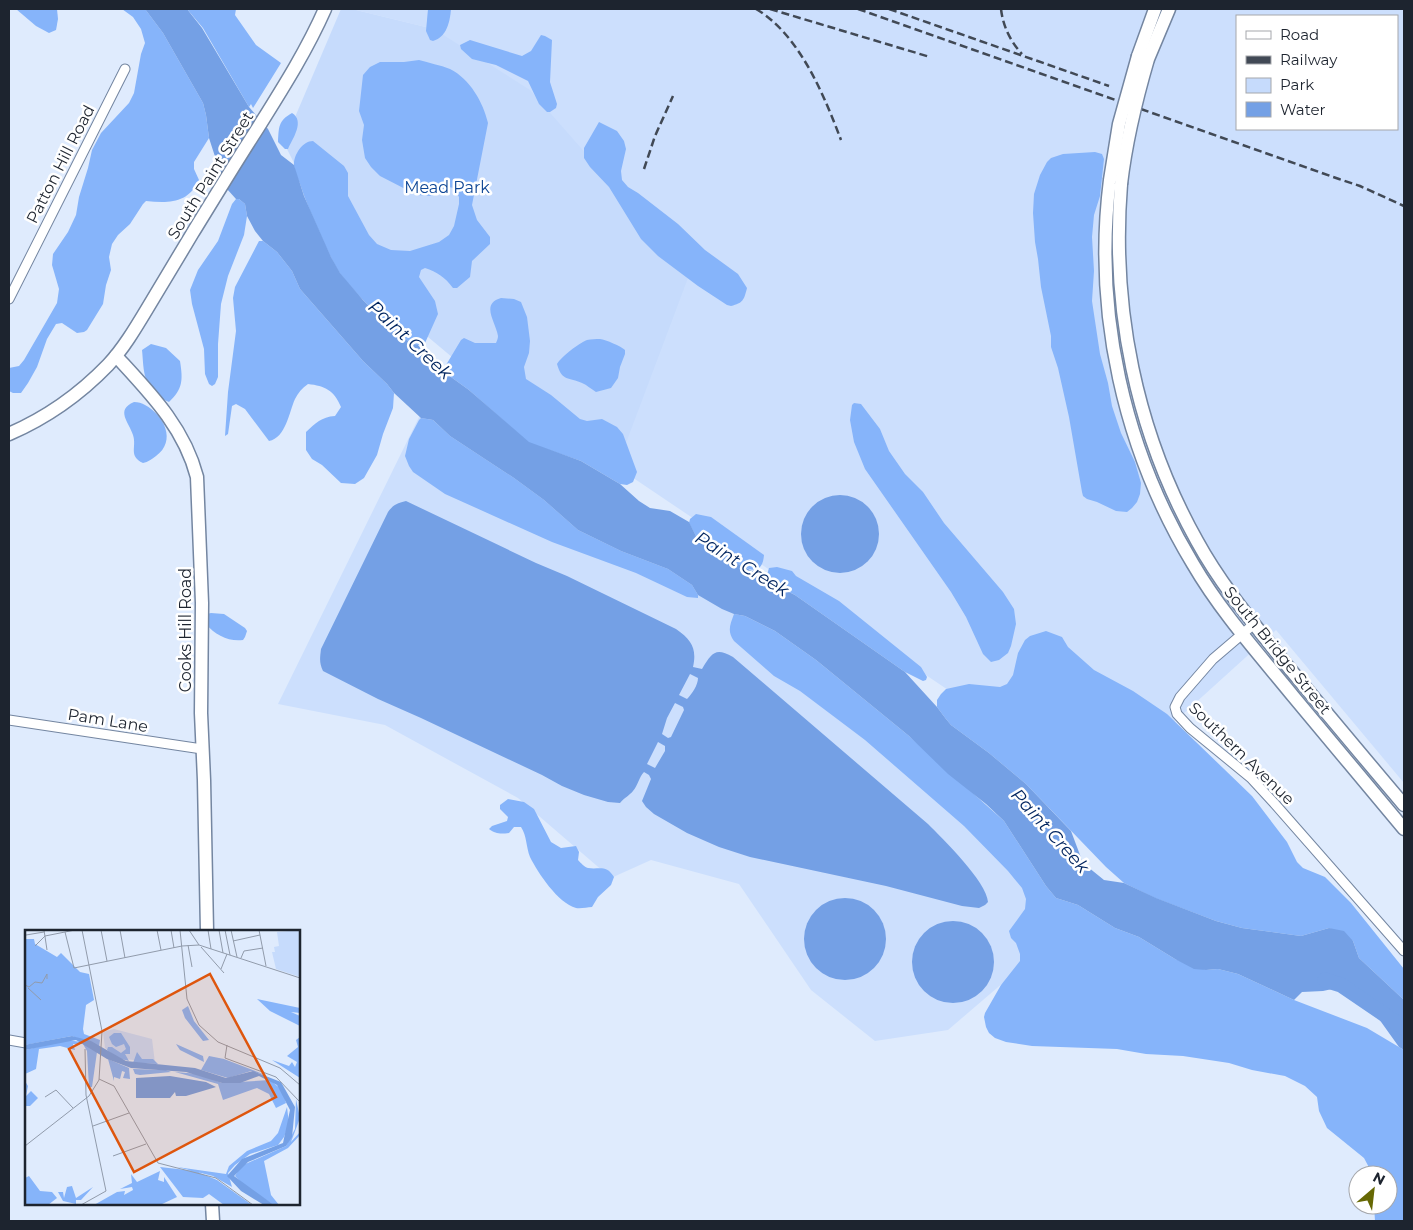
<svg xmlns="http://www.w3.org/2000/svg" width="1413" height="1230" viewBox="0 0 1413 1230" font-family="Montserrat,sans-serif">
<style>
.built{fill:#ccdffd;fill-rule:evenodd}
.green{fill:#c6dbfc}
.forest{fill:#86b4fa}
.water{fill:#74a0e5;fill-rule:evenodd}
.lines{fill:none;stroke-linecap:round;stroke-linejoin:round}
.river{stroke:#74a0e5;stroke-width:15}
.street-casing{stroke:#7486a1;stroke-width:11}
.secondary-casing{stroke:#7486a1;stroke-width:15}
.street{stroke:#fff;stroke-width:9}
.secondary{stroke:#fff;stroke-width:12}
.rail{stroke:#414955;stroke-width:2.5;stroke-dasharray:8 4;stroke-linecap:butt}
.secondary-bridge-casing{stroke:#7486a1;stroke-width:15;stroke-linecap:butt}
.secondary-bridge{stroke:#fff;stroke-width:12}
.labels{text-anchor:middle;stroke-width:5;stroke-linejoin:round;paint-order:stroke}
.street-label{font-size:16px;fill:#1d242f;stroke:#fff}
.park-label{font-size:16px;fill:#0e4695;stroke:#fff}
.water-label{font-size:18px;font-style:italic;fill:#00245f;stroke:#fff}
.inset-road{fill:none;stroke:#919bab;stroke-width:1}
.view{fill:#de560e;fill-opacity:0.15;stroke:#de560e;stroke-width:2.5}
.inset-edge{fill:none;stroke:#1d242f;stroke-width:2.5}
</style>
<rect width="100%" height="100%" fill="#dfebfd"/>
<g class="built">
<path d="M 352,9 L 1404,9 L 1404,783 L 1276,630 L 1098,791 L 617,467 L 434,29 ZM 1237,16 L 1397,16 L 1397,129 L 1237,129 Z"/>
<path d="M 420,415 L 679,570 L 866,711 L 1050,906 L 1018,970 L 948,1030 L 875,1041 L 811,990 L 739,884 L 651,860 L 611,878 L 518,798 L 385,725 L 278,704 Z"/>
</g>
<path class="green" d="M 341,9 L 352,9 L 434,29 L 530,90 L 669,248 L 691,270 L 617,467 L 515,410 L 347,269 L 284,143 Z"/>
<g class="forest">
<path d="M 16,9 L 57,9 L 58,19 L 56,30 L 49,33 L 36,26 Z"/>
<path d="M 122,9 L 145,9 L 163,33 L 203,103 L 206,115 L 209,138 L 194,162 L 194,169 L 199,180 C 188,204 168,203 146,201 L 143,204 L 130,224 L 118,235 L 112,244 L 109,257 L 111,270 L 106,285 L 103,304 L 87,330 L 84,332 L 77,333 L 62,323 L 56,324 L 47,339 L 37,367 L 28,383 L 21,393 L 13,393 L 9,391 L 9,368 L 19,366 L 24,360 L 57,303 L 59,289 L 52,265 L 53,254 L 68,232 L 76,215 L 79,197 L 88,168 L 92,150 L 101,133 L 129,103 L 134,93 L 141,54 L 145,43 L 141,29 L 133,17 Z"/>
<path d="M 187,9 L 236,9 L 235,15 L 256,45 L 281,63 L 253,108 L 251,104 L 249,107 L 203,28 Z"/>
<path d="M 428,9 L 451,9 C 450,21 447,37 433,41 L 430,40 L 426,31 Z"/>
<path d="M 541,35 L 545,36 L 552,40 L 550,82 L 557,104 L 556,108 L 550,112 L 547,112 L 539,104 L 528,81 L 496,65 L 472,59 L 461,49 L 460,45 L 470,40 L 522,56 L 531,51 Z"/>
<path d="M 419,60 C 429,63 440,65 450,69 C 470,79 483,102 488,123 L 472,205 L 477,220 L 490,237 L 490,244 L 472,261 L 470,277 L 457,288 L 453,288 C 445,277 437,272 425,268 L 421,270 L 419,277 L 435,301 L 438,314 L 425,343 C 424,343 418,345 418,345 C 403,345 349,286 339,272 C 331,259 325,245 319,231 C 312,215 305,200 300,184 C 298,179 295,172 294,166 C 293,156 302,141 313,141 L 344,166 L 348,173 L 348,196 L 369,235 L 377,244 L 391,250 L 410,251 L 439,242 L 449,235 L 454,226 L 459,204 L 459,197 L 454,188 L 448,187 L 432,196 L 417,195 L 380,176 L 371,167 L 365,158 L 362,140 L 364,125 L 359,111 L 363,75 L 370,67 L 380,62 L 404,62 Z"/>
<path d="M 292,113 C 305,121 293,138 288,149 L 285,149 L 278,142 C 279,127 278,121 292,113 Z"/>
<path d="M 599,122 L 617,131 L 624,141 L 626,149 L 621,171 L 622,180 L 628,187 L 638,193 L 678,224 L 705,250 L 738,274 L 747,288 C 744,300 743,303 731,306 L 727,305 L 698,286 L 658,256 L 641,239 L 609,187 L 590,167 L 584,158 L 584,148 Z"/>
<path d="M 1095,152 L 1102,154 L 1104,159 L 1100,196 L 1094,215 L 1092,237 L 1094,271 L 1092,301 L 1100,354 L 1108,383 L 1112,406 L 1121,433 L 1135,462 L 1141,483 L 1140,494 L 1137,502 L 1132,508 L 1127,512 L 1116,511 L 1097,502 L 1087,499 L 1083,496 L 1082,492 L 1069,417 L 1058,368 L 1051,347 L 1051,336 L 1041,287 L 1038,259 L 1035,242 L 1033,213 L 1034,194 L 1040,175 L 1047,162 L 1051,158 L 1063,154 Z"/>
<path d="M 236,199 L 239,199 L 245,204 L 247,216 L 244,235 L 228,276 L 221,304 L 218,344 L 218,377 L 215,384 L 212,386 L 209,384 L 205,374 L 204,349 L 192,304 L 190,290 L 198,270 L 218,241 L 232,204 Z"/>
<path d="M 259,241 L 263,241 L 277,252 L 292,271 L 300,289 L 363,361 L 387,384 L 394,393 L 393,408 L 383,434 L 377,455 L 364,478 L 355,484 L 341,483 L 322,465 L 312,459 L 306,450 L 306,432 C 316,423 321,417 335,416 L 341,407 C 334,390 325,386 308,384 C 302,388 298,393 295,399 C 289,412 286,438 269,441 L 245,409 L 236,404 L 232,406 L 228,434 L 225,436 L 228,392 L 236,331 L 233,298 L 235,287 Z"/>
<path d="M 501,298 L 514,299 L 521,302 L 527,317 L 530,341 L 529,353 L 524,367 L 526,379 L 551,395 L 580,419 L 587,421 L 602,419 L 617,427 L 623,434 L 637,472 L 633,482 L 627,485 L 620,484 L 581,461 L 529,443 L 469,390 L 451,377 L 447,372 L 446,365 L 461,340 L 464,338 L 475,343 L 496,343 C 497,341 498,338 498,336 C 496,322 480,304 501,298 Z"/>
<path d="M 600,339 C 606,340 621,346 625,350 L 625,354 L 620,367 L 618,378 L 611,388 L 596,392 C 591,389 587,385 582,383 C 569,377 562,382 557,364 C 562,356 578,344 587,340 C 591,339 596,339 600,339 Z"/>
<path d="M 151,344 L 166,348 L 180,361 C 183,380 183,389 169,402 C 160,399 150,388 146,379 C 143,371 143,359 142,350 Z"/>
<path d="M 134,402 C 138,402 142,403 145,405 C 164,415 177,441 156,456 C 152,459 148,462 143,463 C 128,456 137,447 133,435 C 129,422 115,410 134,402 Z"/>
<path d="M 854,403 L 861,404 L 880,429 L 889,451 L 905,474 L 923,492 L 944,523 L 1003,592 L 1014,609 L 1016,624 L 1011,646 L 1008,653 L 999,660 L 991,662 L 983,654 L 966,617 L 951,592 L 865,469 L 854,442 L 850,420 L 852,405 Z"/>
<path d="M 421,418 L 433,420 L 450,436 L 514,478 L 544,500 L 578,530 L 621,551 L 668,569 L 692,585 L 698,595 L 698,598 L 687,597 L 636,573 L 552,542 L 445,494 L 413,472 L 409,466 L 405,456 L 409,439 L 419,420 Z"/>
<path d="M 696,514 L 711,517 L 764,555 C 763,567 758,573 746,568 L 707,548 L 696,536 L 689,523 L 690,519 Z"/>
<path d="M 777,567 L 792,571 L 796,576 L 839,601 L 921,667 L 927,677 L 926,680 L 923,681 L 905,672 L 795,595 L 773,584 L 767,575 L 769,568 Z"/>
<path d="M 211,613 L 224,614 L 245,628 L 247,631 L 245,637 L 243,640 C 229,642 215,635 206,624 L 207,614 Z"/>
<path d="M 734,614 L 745,616 L 775,631 L 816,660 L 909,736 L 1004,821 L 1046,886 L 1056,898 L 1078,905 L 1115,928 L 1139,937 L 1175,959 L 1206,970 L 1218,969 L 1238,974 L 1294,1000 L 1367,1028 L 1404,1050 L 1404,1221 L 1375,1221 L 1374,1205 L 1388,1205 L 1388,1175 L 1373,1175 L 1364,1158 L 1327,1128 L 1319,1111 L 1317,1097 L 1305,1086 L 1285,1076 L 1252,1070 L 1229,1063 L 1183,1056 L 1146,1054 L 1117,1049 L 1032,1046 L 1006,1042 L 995,1038 L 989,1033 L 986,1027 L 984,1017 L 985,1013 L 1001,985 L 1020,961 L 1020,954 L 1016,943 L 1011,938 L 1009,931 L 1025,909 L 1026,899 L 1022,888 L 1008,871 L 964,826 L 865,740 L 800,691 L 774,676 L 734,641 C 727,631 730,625 734,614 Z"/>
<path d="M 1046,631 L 1062,637 L 1068,647 L 1094,670 L 1133,691 L 1167,714 L 1252,796 L 1287,842 L 1297,862 L 1303,868 L 1325,877 L 1351,903 L 1404,969 L 1404,1000 L 1359,958 L 1353,941 L 1329,928 L 1301,936 L 1242,928 L 1216,921 L 1155,898 L 1124,883 L 1106,867 L 1026,784 L 989,753 L 951,725 L 946,719 L 937,707 L 937,700 L 941,694 L 946,689 L 969,684 L 1000,687 L 1007,684 L 1013,675 L 1018,653 L 1025,640 L 1030,636 Z"/>
<path d="M 508,799 L 524,802 L 534,809 L 551,842 L 561,848 L 576,846 L 579,852 L 578,860 C 581,863 584,867 588,868 C 599,870 606,864 614,877 L 611,885 L 598,897 L 592,907 C 587,907 581,909 576,908 C 558,903 538,873 530,857 C 526,847 527,836 521,827 L 514,827 L 509,833 C 500,834 496,834 489,829 L 492,826 L 507,821 L 508,817 L 500,809 L 500,805 Z"/>
</g>
<g class="water">
<path d="M 145,9 L 187,9 L 202,28 L 249,107 L 268,129 L 281,155 L 294,165 L 304,196 L 331,257 L 340,273 L 363,300 L 394,331 L 411,343 L 418,345 L 428,358 L 446,372 L 451,377 L 469,390 L 529,442 L 581,461 L 620,484 L 639,501 L 650,508 L 670,511 L 689,522 L 696,536 L 707,548 L 746,568 L 752,571 L 759,569 L 767,575 L 773,584 L 795,595 L 905,672 L 937,707 L 946,719 L 951,725 L 989,753 L 1026,784 L 1071,831 L 1083,863 L 1104,880 L 1124,883 L 1156,898 L 1216,921 L 1242,928 L 1301,936 L 1329,928 L 1344,931 L 1353,941 L 1359,958 L 1404,1000 L 1404,1050 L 1399,1047 L 1379,1019 L 1368,1000 L 1346,986 L 1323,991 L 1302,992 L 1294,1000 L 1238,974 L 1218,969 L 1206,970 L 1194,969 L 1175,959 L 1139,937 L 1115,928 L 1078,905 L 1056,898 L 1046,886 L 1004,821 L 986,804 L 948,774 L 909,736 L 816,660 L 775,631 L 745,616 L 734,614 L 722,609 L 698,595 L 692,585 L 668,569 L 621,551 L 578,530 L 544,500 L 514,478 L 450,436 L 433,420 L 421,418 L 394,393 L 387,384 L 363,361 L 300,289 L 292,271 L 277,252 L 263,241 L 255,231 L 247,216 L 245,204 L 239,199 L 236,199 L 227,189 L 220,172 L 209,138 L 206,115 L 203,103 L 163,33 Z"/>
<circle cx="840" cy="534" r="39"/>
<path d="M 406,501 L 536,563 L 567,576 L 676,629 C 692,640 697,649 693,667 L 702,669 C 712,653 715,647 733,657 L 928,824 C 942,838 987,882 988,902 L 985,905 L 979,908 L 962,906 L 886,886 L 750,857 L 719,847 L 687,833 L 654,814 L 646,807 L 642,801 L 651,779 L 649,775 L 644,772 C 639,777 638,785 633,791 C 630,795 624,798 620,803 L 608,802 L 584,795 L 562,786 L 542,775 L 421,718 L 378,699 L 323,671 C 319,663 320,658 321,649 L 388,512 C 393,505 397,503 406,501 ZM 690,674 L 698,678 C 698,685 692,694 687,699 L 679,695 ZM 675,703 L 683,707 L 684,710 L 671,737 L 668,738 L 662,734 L 667,718 ZM 658,742 L 665,746 L 665,751 L 655,768 L 647,764 Z"/>
<circle cx="845" cy="939" r="41"/>
<circle cx="953" cy="962" r="41"/>
</g>
<g class="lines">
<path class="river" d="M 1325,980 L 1341,985 L 1404,1028"/>
<defs>
<g id="street">
<path d="M 9,299 L 125,69"/>
<path d="M 1254,624 L 1213,659 L 1180,697 L 1175,707 L 1177,714 L 1190,728 L 1251,778 L 1274,803 L 1404,951"/>
<path d="M 9,720 L 202,749"/>
<path d="M 9,1040 L 26,1043"/>
</g>
<g id="secondary">
<path d="M 1138,56 L 1155,9"/>
<path d="M 1148,59 L 1169,9"/>
<path d="M 1110,180 C 1093,312 1124,450 1193,564 C 1221,612 1258,653 1293,696 C 1330,740 1367,785 1404,829"/>
<path d="M 1121,184 C 1111,308 1136,432 1197,541 C 1221,585 1254,624 1285,663 C 1325,711 1364,758 1404,805"/>
<path d="M 116,356 C 150,393 184,427 197,477 L 202,603 L 201,713 L 204,780 L 207,931"/>
<path d="M 9,434 C 46,418 80,394 108,365 C 123,349 135,329 147,309 C 162,284 177,259 192,234 C 213,200 234,165 256,131 C 281,91 306,52 325,9"/>
<path d="M 212,1204 L 213,1221"/>
</g>
</defs>
<use href="#street" class="street-casing"/>
<use href="#secondary" class="secondary-casing"/>
<use href="#street" class="street"/>
<use href="#secondary" class="secondary"/>
<g class="rail">
<path d="M 756,9 C 799,34 824,95 841,140"/>
<path d="M 770,9 L 930,57"/>
<path d="M 858,9 L 1339,179 L 1360,186 L 1404,206"/>
<path d="M 889,9 L 1109,86"/>
<path d="M 1001,9 C 1003,26 1010,41 1022,54"/>
<path d="M 644,169 L 655,136 L 673,96"/>
</g>
<defs>
<g id="secondary-bridge">
<path d="M 1110,180 L 1119,124 L 1138,56"/>
<path d="M 1121,184 C 1126,141 1136,100 1148,59"/>
</g>
</defs>
<use href="#secondary-bridge" class="secondary-bridge-casing"/>
<use href="#secondary-bridge" class="secondary-bridge"/>
</g>
<g class="labels">
<g class="street-label">
<text transform="translate(60 164) rotate(-63)" y="6">Patton Hill Road</text>
<text transform="translate(210 175) rotate(-58)" y="6">South Paint Street</text>
<text transform="translate(185 630) rotate(-90)" y="6">Cooks Hill Road</text>
<text transform="translate(1278 650) rotate(51)" y="6">South Bridge Street</text>
<text transform="translate(108 720) rotate(9)" y="6">Pam Lane</text>
<text transform="translate(1242 753) rotate(44)" y="6">Southern Avenue</text>
</g>
<g class="park-label">
<text x="447" y="193">Mead Park</text>
</g>
<g class="water-label">
<text transform="translate(410 340) rotate(43)" y="6">Paint Creek</text>
<text transform="translate(742 564) rotate(32)" y="6">Paint Creek</text>
<text transform="translate(1050 831) rotate(48)" y="6">Paint Creek</text>
</g>
</g>
<g transform="translate(25 930)">
<rect width="275" height="275" fill="#dfebfd"/>
<path d="M 275,0 L 275,47 L 251,39 L 247,22 L 250,22 L 249,17 L 254,16 L 252,2 ZM 89,99 L 127,109 L 130,133 L 93,128 L 80,118 L 78,102 Z" fill="#c6dbfc"/>
<path d="M 0,6 L 1,9 L 9,9 L 10,14 L 32,27 L 36,23 L 55,42 L 64,44 L 69,70 L 61,75 L 58,99 L 59,104 L 75,110 L 74,117 L 47,106 L 0,115 ZM 232,69 L 275,78 L 275,83 L 266,82 L 275,86 L 275,96 L 245,81 ZM 163,76 L 169,91 L 184,110 L 178,111 L 160,88 L 157,80 ZM 89,103 L 96,103 L 105,117 L 105,124 L 100,124 L 104,131 L 92,128 L 82,120 L 83,117 L 87,117 L 96,123 L 101,119 L 99,114 L 91,117 L 87,114 L 84,107 ZM 275,107 L 275,148 L 247,130 L 264,136 L 267,132 L 270,137 L 272,132 L 262,126 L 273,117 L 271,110 ZM 41,110 L 57,112 L 72,122 L 67,157 L 64,157 L 62,121 L 58,114 L 48,114 L 50,120 L 35,116 L 14,119 L 11,139 L 0,144 L 0,120 ZM 151,114 L 178,126 L 179,132 L 155,120 ZM 112,122 L 117,129 L 128,129 L 133,134 L 108,133 ZM 184,126 L 199,129 L 243,146 L 226,141 L 203,148 L 176,140 ZM 83,129 L 104,138 L 105,149 L 98,148 L 100,142 L 97,141 L 95,149 L 89,147 L 89,151 ZM 108,139 L 141,140 L 146,142 L 115,145 L 110,144 ZM 150,142 L 174,144 L 197,153 L 245,150 L 257,160 L 261,173 L 251,178 L 244,164 L 232,158 L 198,170 L 193,154 ZM 0,151 L 3,156 L 1,166 L 6,161 L 13,168 L 5,176 L 0,176 ZM 271,169 L 275,188 L 266,212 L 275,202 L 275,205 L 263,218 L 239,231 L 246,265 L 254,275 L 249,275 L 220,256 L 210,246 L 216,236 L 261,216 L 270,199 ZM 262,177 L 264,194 L 259,207 L 253,215 L 225,224 L 210,235 L 203,243 L 207,257 L 188,246 L 152,237 L 201,244 L 204,236 L 222,221 L 246,211 L 253,203 ZM 135,237 L 170,241 L 192,250 L 227,275 L 199,275 L 184,264 L 178,268 L 158,267 ZM 135,241 L 133,250 L 139,252 L 139,247 L 152,267 L 135,275 L 69,275 L 92,262 L 100,261 L 99,265 L 108,260 L 107,257 L 95,259 L 107,253 L 106,244 L 112,252 ZM 4,246 L 15,261 L 27,262 L 32,268 L 23,275 L 0,275 L 0,248 ZM 47,256 L 51,268 L 68,257 L 56,270 L 51,270 L 51,274 L 38,271 L 33,262 L 38,262 L 39,268 L 42,257 Z" fill="#86b4fa"/>
<path d="M 47,106 L 66,111 L 101,131 L 170,138 L 201,148 L 228,141 L 256,152 L 270,177 L 267,207 L 261,216 L 223,232 L 209,246 L 249,275 L 239,275 L 216,261 L 202,246 L 217,229 L 258,213 L 265,180 L 252,155 L 234,146 L 215,153 L 197,153 L 161,142 L 106,138 L 82,129 L 51,110 L 0,120 L 0,115 L 4,114 ZM 145,146 L 181,152 L 191,157 L 161,166 L 151,166 L 150,162 L 145,168 L 111,168 L 111,148 Z" fill="#74a0e5"/>
<path class="inset-road" d="M 19,0 L 22,20M 76,0 L 82,31M 95,0 L 100,28M 132,0 L 136,20M 146,0 L 149,18M 155,0 L 162,69 L 174,95 L 193,112 L 255,138 L 275,155M 164,0 L 174,15M 183,0 L 186,19M 194,0 L 198,23M 200,0 L 205,25M 206,0 L 212,27M 234,0 L 241,36M 40,2 L 49,38 L 157,16M 1,5 L 19,2M 208,11 L 235,5M 163,15 L 167,37M 10,16 L 20,6 L 50,0M 157,16 L 174,15 L 275,48M 176,17 L 199,43M 216,28 L 219,21 L 238,18M 196,39 L 202,24M 0,55 L 4,57 L 10,52 L 17,53 L 22,44 L 22,49M 3,58 L 16,70M 202,115 L 200,128 L 251,147 L 275,172M 74,149 L 89,156 L 133,233 L 191,248 L 228,275M 20,167 L 31,160 L 48,178M 68,196 L 104,183M 0,216 L 64,166 L 74,150 L 77,101 L 57,0M 88,226 L 121,214M 56,275 L 81,261 L 61,165 L 60,119"/>
<path class="view" d="M 185,44 L 251,167 L 109,242 L 44,119 Z"/>
<rect width="275" height="275" class="inset-edge"/>
</g>
<rect width="1413" height="1230" fill="none" stroke="#1d242f" stroke-width="20"/>
<rect x="1236" y="15" width="162" height="115" fill="#ffffff" stroke="#a5a7ac"/>
<rect x="1246" y="31" width="25" height="8" fill="#ffffff" stroke="#a5a7ac"/>
<text x="1280" y="40" font-size="15" fill="#1d242f">Road</text>
<rect x="1246" y="56" width="25" height="8" fill="#414955" stroke="#a5a7ac"/>
<text x="1280" y="65" font-size="15" fill="#1d242f">Railway</text>
<rect x="1246" y="78" width="25" height="15" fill="#c6dbfc" stroke="#a5a7ac"/>
<text x="1280" y="90" font-size="15" fill="#1d242f">Park</text>
<rect x="1246" y="102" width="25" height="15" fill="#74a0e5" stroke="#a5a7ac"/>
<text x="1280" y="115" font-size="15" fill="#1d242f">Water</text>
<g transform="translate(1373 1190) rotate(28)"><circle r="24" fill="#ffffff" stroke="#a5a7ac"/>
<path d="M0-4L9 19L0 12L-9 19Z" fill="#666804"/>
<text y="-8" font-size="14" font-weight="bold" text-anchor="middle" fill="#1d242f">N</text>
</g>
</svg>
